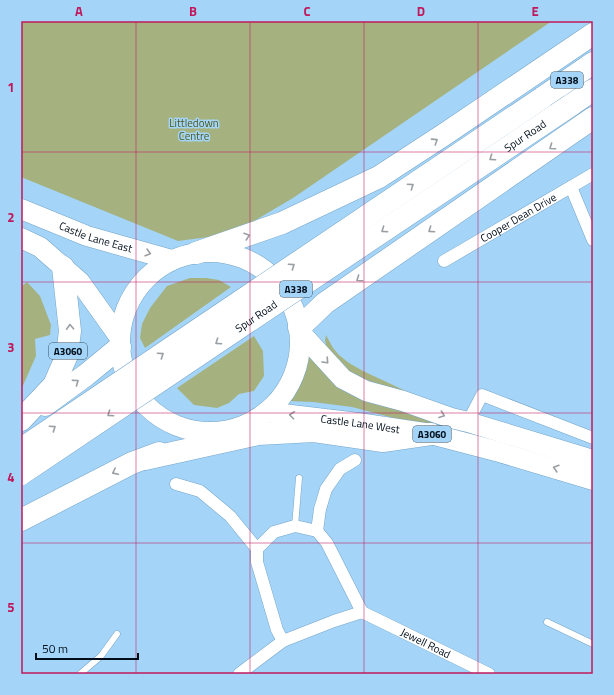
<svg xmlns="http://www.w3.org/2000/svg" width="614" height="695" viewBox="0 0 614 695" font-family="'Titillium Web',sans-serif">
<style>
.green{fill:#a5b27f}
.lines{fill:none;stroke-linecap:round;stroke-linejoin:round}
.lane-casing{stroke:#75a5c8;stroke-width:7}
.street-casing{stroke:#75a5c8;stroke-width:13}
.primary-casing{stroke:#75a5c8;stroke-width:21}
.highway-casing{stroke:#75a5c8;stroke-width:23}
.lane{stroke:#fff;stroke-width:6}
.street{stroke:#fff;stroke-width:12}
.primary{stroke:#fff;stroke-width:20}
.highway{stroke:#fff;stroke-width:22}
.highway-bridge-casing{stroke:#75a5c8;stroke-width:23;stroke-linecap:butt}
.highway-bridge{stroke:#fff;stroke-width:22}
.oneway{stroke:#999fa3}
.grid{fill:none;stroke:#c2185b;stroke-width:1;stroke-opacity:0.55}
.labels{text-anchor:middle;stroke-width:3;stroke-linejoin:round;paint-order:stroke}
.shield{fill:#a4d5f9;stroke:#314a5d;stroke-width:1}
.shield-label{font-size:10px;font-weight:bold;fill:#000e1a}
.park-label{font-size:11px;fill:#4b581a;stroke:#a4d5f9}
.street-label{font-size:11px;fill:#000e1a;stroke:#a4d5f9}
.neatline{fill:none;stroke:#c2185b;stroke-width:1.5}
.grid-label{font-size:13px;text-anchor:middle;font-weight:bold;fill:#c2185b}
</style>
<rect width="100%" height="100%" fill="#a4d5f9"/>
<g class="green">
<path d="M 21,21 L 552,21 L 293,198 L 232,234 L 178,241 L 21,177 Z"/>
<path d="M 190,278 L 206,278 L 219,280 L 231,287 L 145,348 L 140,338 L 142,324 L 150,308 L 167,286 Z"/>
<path d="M 27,282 L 40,296 L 51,325 L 50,335 L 35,339 L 36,356 L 21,390 L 21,287 Z"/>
<path d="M 326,335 L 333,348 L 339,355 L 349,363 L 363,371 L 423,399 L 351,375 L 327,348 L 325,341 Z"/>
<path d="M 254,336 L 263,351 L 264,376 L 254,391 L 239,394 L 229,403 L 217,408 L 194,405 L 177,388 Z"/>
<path d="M 309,350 C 318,365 324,376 339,386 L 437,422 L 435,429 L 352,407 L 313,402 L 288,401 C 290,397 293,394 295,390 C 303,378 307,363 309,350 Z"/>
</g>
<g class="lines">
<defs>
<g id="lane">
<path d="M 295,526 L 299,478"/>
<path d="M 547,622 L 593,644"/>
<path d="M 80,674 L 101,656 L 117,634"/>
</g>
<g id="street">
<path d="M 571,187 L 593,240"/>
<path id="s1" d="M 444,261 L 593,174"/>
<path d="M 468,422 L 482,395 L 593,438"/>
<path d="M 176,484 L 200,491 L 230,516 L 257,549"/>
<path d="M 317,531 L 320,509 L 326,489 L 340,469 L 355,460"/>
<path d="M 283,641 L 277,630 L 257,562 L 257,549 L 274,532 L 295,526 L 317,531 L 327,543 L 362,612"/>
<path id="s2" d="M 239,674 L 283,641 L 334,621 L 362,612 L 489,674"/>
</g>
<g id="primary">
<path id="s3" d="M 21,209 L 87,236 L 172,260"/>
<path d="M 21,238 L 40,247 L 80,282 L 120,338"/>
<circle cx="210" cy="342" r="90"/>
<path d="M 300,332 L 343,379 L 366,391 L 403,401 L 451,418 L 468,422 L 593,460"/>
<path id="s4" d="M 266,412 L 358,423 L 431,434 L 496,451 L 593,480"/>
</g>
<g id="highway">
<path d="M 542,98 L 593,63"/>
<path d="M 571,105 L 593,90"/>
<path d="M 196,253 L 282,223 L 379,177 L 445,134 L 593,34"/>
<path d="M 299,328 L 325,303 L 341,292 L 593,118"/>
<path d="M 45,405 L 86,375 L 120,347"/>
<path d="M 21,420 L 54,385 L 67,355 L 70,331 L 63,267"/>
<path d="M 145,459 L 258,434 L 314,431 L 383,441 L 431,434"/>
<path d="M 21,520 L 132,463 L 159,453"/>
</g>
</defs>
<use href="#lane" class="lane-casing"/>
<use href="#street" class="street-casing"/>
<use href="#primary" class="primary-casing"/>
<use href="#highway" class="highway-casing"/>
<use href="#lane" class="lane"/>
<use href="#street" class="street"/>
<use href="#primary" class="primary"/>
<use href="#highway" class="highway"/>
<defs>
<g id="highway-bridge">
<path d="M 21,449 L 542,98"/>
<path id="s5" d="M 21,474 L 571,105"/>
</g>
</defs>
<use href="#highway-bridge" class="highway-bridge-casing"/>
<use href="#highway-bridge" class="highway-bridge"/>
</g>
<defs><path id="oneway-chevron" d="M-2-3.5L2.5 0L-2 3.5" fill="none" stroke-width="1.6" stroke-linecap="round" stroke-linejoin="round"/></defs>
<g class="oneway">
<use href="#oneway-chevron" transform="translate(435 141) rotate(-33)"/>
<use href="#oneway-chevron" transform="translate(552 147) rotate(145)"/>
<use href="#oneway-chevron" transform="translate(492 158) rotate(146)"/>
<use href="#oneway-chevron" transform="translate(411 186) rotate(-34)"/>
<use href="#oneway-chevron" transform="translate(384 230) rotate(146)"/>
<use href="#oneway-chevron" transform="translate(431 230) rotate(146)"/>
<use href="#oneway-chevron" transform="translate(247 236) rotate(-19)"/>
<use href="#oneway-chevron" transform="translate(148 253) rotate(16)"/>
<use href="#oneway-chevron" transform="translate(292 266) rotate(-34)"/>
<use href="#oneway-chevron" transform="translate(359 279) rotate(145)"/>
<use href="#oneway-chevron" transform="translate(70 327) rotate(-93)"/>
<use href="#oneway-chevron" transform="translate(218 342) rotate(146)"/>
<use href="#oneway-chevron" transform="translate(161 355) rotate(-34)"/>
<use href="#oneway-chevron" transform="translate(326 361) rotate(47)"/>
<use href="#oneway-chevron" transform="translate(76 382) rotate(-36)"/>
<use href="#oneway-chevron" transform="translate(110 414) rotate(146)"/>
<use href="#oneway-chevron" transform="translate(292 415) rotate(-173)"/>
<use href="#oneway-chevron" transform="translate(442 415) rotate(20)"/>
<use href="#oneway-chevron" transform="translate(53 428) rotate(-34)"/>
<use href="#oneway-chevron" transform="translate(556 468) rotate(-163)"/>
<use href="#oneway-chevron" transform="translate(115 472) rotate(153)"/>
</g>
<path class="grid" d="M 136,21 L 136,674M 250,21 L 250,674M 364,21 L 364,674M 478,21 L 478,674M 21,152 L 593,152M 21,282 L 593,282M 21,413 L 593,413M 21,543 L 593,543"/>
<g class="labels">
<g class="shield">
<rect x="551" y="72" width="32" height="16" rx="3"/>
<rect x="280" y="281" width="32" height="16" rx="3"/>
<rect x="49" y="343" width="38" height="16" rx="3"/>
<rect x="413" y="426" width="38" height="16" rx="3"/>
</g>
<g class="shield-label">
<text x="567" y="84">A338</text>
<text x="296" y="293">A338</text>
<text x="68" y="355">A3060</text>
<text x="432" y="438">A3060</text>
</g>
<g class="park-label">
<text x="194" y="127">Littledown<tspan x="194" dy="13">Centre</tspan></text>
</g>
<g class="street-label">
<text dy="4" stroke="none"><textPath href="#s5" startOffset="607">Spur Road</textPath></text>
<text dy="4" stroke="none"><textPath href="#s1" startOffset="86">Cooper Dean Drive</textPath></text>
<text dy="4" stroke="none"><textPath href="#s3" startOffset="80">Castle Lane East</textPath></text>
<text dy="4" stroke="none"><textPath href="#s5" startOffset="283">Spur Road</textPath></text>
<text dy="4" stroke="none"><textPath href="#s4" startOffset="95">Castle Lane West</textPath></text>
<text dy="4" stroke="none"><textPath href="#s2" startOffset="210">Jewell Road</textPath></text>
</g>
</g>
<rect width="614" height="695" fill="none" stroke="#a4d5f9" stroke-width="44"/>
<path d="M36 653v6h102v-6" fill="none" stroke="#000e1a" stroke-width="2"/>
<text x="42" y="653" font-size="12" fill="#000e1a" stroke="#a4d5f9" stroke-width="3" paint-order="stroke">50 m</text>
<rect x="22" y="22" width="570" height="651" class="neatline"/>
<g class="grid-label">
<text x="79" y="16">A</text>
<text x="193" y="16">B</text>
<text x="307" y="16">C</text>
<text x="421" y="16">D</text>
<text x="535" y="16">E</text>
<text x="11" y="92">1</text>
<text x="11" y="222">2</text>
<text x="11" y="352">3</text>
<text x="11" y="482">4</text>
<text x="11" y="612">5</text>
</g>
</svg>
